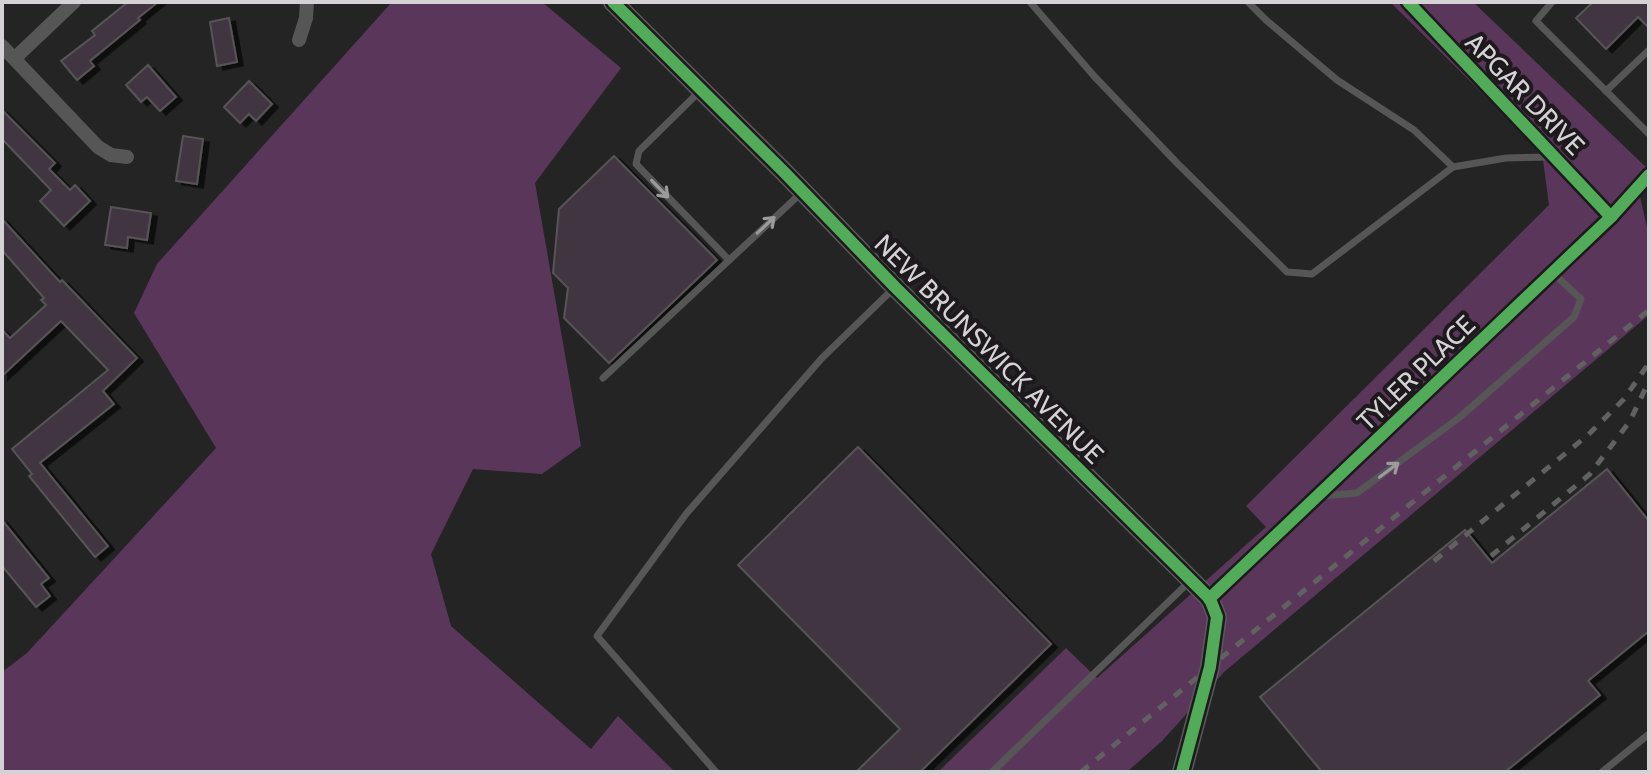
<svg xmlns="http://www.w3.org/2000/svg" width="1651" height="774" viewBox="0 0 1651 774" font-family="Cabin,sans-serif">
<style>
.green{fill:#5a375a}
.building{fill:#433643;stroke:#555455;stroke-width:2;filter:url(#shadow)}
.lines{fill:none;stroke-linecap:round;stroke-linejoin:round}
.lane{stroke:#575657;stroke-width:7}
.street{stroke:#575657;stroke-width:14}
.secondary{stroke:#5b5a5b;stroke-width:20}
.rail{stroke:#616161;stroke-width:5;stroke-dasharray:10 10;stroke-linecap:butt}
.cycleway-casing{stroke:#1d191d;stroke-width:17}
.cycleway{stroke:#51ab58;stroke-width:12}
.oneway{stroke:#9c9a9c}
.labels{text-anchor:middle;stroke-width:8;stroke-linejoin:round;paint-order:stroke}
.street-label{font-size:26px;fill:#d4d2d4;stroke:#1d191d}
</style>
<defs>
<filter id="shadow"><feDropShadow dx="6" dy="3.5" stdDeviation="0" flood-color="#0009"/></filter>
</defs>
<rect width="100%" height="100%" fill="#252425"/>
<g class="green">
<path d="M 392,2 L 542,2 L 621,68 L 535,183 L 581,446 L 542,474 L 473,469 L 431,554 L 451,626 L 591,749 L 618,716 L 675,772 L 2,772 L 2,672 L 27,653 L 216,448 L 134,313 L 157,264 Z"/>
<path d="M 1390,2 L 1473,2 L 1649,170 L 1638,188 L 1649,236 L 1649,315 L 1224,672 L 1162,741 L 1127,772 L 938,772 L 1066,648 L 1097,678 L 1266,527 L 1246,506 L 1549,205 L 1542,152 Z"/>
</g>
<g class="building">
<path d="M 128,2 L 158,2 L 138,18 L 140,20 L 90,61 L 94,66 L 77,80 L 61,61 L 95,35 L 92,31 Z"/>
<path d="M 1593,2 L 1649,2 L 1649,28 L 1638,17 L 1606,49 L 1576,18 Z"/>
<path d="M 229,18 L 237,62 L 217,66 L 210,22 Z"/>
<path d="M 148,65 L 176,97 L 160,111 L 147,97 L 141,102 L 126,85 Z"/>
<path d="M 249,81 L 272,104 L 256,121 L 249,114 L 240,123 L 224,107 Z"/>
<path d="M 2,110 L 55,163 L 49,169 L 70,190 L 75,185 L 90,201 L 64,226 L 40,201 L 51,190 L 2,139 Z"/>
<path d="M 183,136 L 203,139 L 197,184 L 176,181 Z"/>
<path d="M 614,156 L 717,260 L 609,363 L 564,318 L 568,288 L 553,273 L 559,209 Z"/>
<path d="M 111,207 L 151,213 L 147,240 L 128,237 L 127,248 L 105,245 Z"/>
<path d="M 2,219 L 60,282 L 62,280 L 137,358 L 103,391 L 114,404 L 40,463 L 108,546 L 95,557 L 29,476 L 32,474 L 12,449 L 108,370 L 61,321 L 2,376 L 2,330 L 10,338 L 46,305 L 41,300 L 44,298 L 2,250 Z"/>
<path d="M 858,447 L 1051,644 L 920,772 L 856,772 L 900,729 L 738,565 Z"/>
<path d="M 1607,469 L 1649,521 L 1649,631 L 1588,681 L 1600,695 L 1505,772 L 1322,772 L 1260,697 L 1465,530 L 1492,563 Z"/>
<path d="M 2,520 L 49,578 L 41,584 L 50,596 L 36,607 L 2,566 Z"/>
</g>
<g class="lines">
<g class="lane">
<path d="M 1030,2 L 1094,76 L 1176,162 L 1287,272 L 1312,274 L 1453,167 L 1506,158 L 1552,157"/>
<path d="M 1248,2 L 1266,20 L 1337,80 L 1414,130 L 1453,167"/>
<path d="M 1552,2 L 1536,21 L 1649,134"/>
<path d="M 701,90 L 639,151 L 636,164 L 729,260"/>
<path d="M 1606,91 L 1648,51"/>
<path d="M 603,378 L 800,194"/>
<path d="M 1321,496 L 1357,493 L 1460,417 L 1574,317 L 1581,299 L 1553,273"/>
<path d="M 716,772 L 597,636 L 686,514 L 822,358 L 893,289"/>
<path d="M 992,772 L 1189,582"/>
<path d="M 1602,772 L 1649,734"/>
</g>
<g class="street">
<path d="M 1408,2 L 1611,217"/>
<path d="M 299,40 L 306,18 L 307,2"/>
<path d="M 2,46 L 98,147 L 111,155 L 127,157"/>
<path d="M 15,58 L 74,2"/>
<path d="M 1209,599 L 1611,217 L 1649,175"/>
</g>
<path class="secondary" d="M 613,2 L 785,173 L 895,287 L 1210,599 L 1217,617 L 1210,667 L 1182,772"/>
<g class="rail">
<path d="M 1491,556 L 1590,474 L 1630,421 L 1649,381"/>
<path d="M 1434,561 L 1588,435 L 1624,399 L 1649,363"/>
<path d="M 1081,772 L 1649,310"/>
</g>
<defs>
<g id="cycleway">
<path d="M 613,2 L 785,173 L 895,287 L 1210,599 L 1217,617 L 1210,667 L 1182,772"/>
<path d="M 1408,2 L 1611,217"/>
<path d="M 1209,599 L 1611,217 L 1649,175"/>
</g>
</defs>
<use href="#cycleway" class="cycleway-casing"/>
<use href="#cycleway" class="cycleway"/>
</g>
<defs><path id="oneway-shaft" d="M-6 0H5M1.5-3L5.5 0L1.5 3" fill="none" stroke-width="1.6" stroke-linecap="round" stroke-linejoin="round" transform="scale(2)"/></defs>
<g class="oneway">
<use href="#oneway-shaft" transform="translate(660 189) rotate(46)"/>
<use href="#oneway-shaft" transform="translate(766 225) rotate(-43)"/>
<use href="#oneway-shaft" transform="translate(1389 470) rotate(-37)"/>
</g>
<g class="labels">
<g class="street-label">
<text transform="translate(1525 94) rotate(46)" y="9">APGAR DRIVE</text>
<text transform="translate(989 349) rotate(45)" y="9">NEW BRUNSWICK AVENUE</text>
<text transform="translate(1416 373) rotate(-44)" y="9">TYLER PLACE</text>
</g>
</g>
<rect width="1651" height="774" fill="none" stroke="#d4d2d4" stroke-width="8"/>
</svg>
